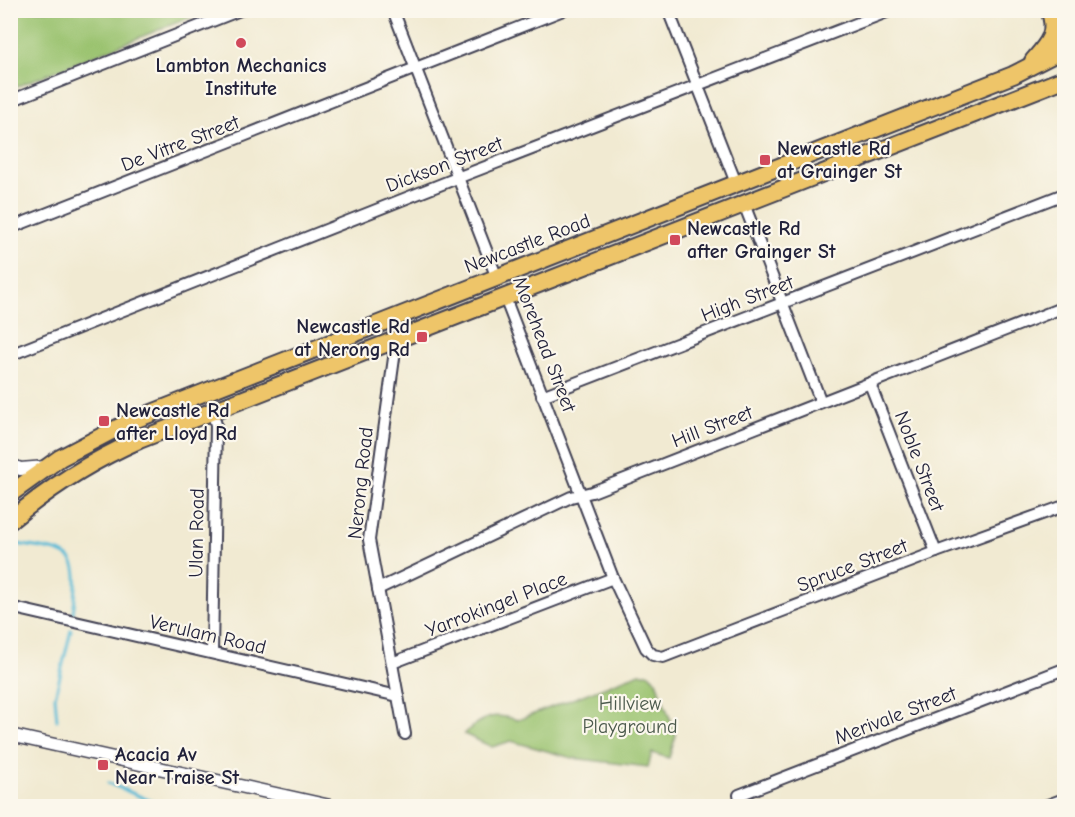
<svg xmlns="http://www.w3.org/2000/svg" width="1075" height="817" viewBox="0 0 1075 817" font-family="'Comic Neue',sans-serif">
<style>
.green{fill:#9ac26e;stroke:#5e7254;stroke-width:1.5}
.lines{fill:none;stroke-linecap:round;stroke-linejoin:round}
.stream{stroke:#59bbd7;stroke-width:3}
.minor-casing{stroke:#414052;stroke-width:14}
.tertiary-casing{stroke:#414052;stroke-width:15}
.trunk-casing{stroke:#414052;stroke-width:20}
.minor{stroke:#fff;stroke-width:10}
.tertiary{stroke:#fff;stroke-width:12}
.trunk{stroke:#eec569;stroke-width:16}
.poi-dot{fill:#d1495b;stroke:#fbf7ec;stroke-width:2}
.labels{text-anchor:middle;stroke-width:4.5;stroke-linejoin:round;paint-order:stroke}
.poi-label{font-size:20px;font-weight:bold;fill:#22223b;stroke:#fbf7ec;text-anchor:start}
.street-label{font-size:20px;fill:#22223b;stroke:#fbf7ec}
.park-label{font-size:20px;fill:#4c5a4d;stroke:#fbf7ec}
</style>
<rect width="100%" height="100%" fill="#fbf7ec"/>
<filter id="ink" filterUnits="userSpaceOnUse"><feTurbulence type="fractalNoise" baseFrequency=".0167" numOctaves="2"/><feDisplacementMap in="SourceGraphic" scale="12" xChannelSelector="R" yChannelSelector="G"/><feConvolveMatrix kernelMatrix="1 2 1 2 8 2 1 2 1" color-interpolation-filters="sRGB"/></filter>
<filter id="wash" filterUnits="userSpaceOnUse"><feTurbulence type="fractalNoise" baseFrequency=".008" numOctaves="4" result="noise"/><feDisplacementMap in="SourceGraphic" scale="24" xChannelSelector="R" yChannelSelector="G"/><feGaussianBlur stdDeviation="1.35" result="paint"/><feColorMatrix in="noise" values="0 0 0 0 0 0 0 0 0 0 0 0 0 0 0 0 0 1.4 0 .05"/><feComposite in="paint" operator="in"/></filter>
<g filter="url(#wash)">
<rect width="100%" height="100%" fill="#f1ead2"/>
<g class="green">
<path d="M 11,10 L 206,10 L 206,11 L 11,89 Z"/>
<path d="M 640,673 L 648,673 L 656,681 L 676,735 L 669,758 L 652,753 L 648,767 L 572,758 L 511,741 L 492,747 L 464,734 C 484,716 493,712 518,720 Z"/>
</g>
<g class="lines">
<g class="stream">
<path d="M 17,544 C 75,553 82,551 73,613"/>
<path d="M 57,720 L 55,697 L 71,630"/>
<path d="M 108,783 L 163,806"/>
</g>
</g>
</g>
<g filter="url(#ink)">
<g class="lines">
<defs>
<g id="minor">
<path d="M 393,10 L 497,278"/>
<path d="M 668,10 L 736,183"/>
<path d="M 10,101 L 240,10"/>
<path d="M 744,204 L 821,402"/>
<path d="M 10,228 L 563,10"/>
<path d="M 505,298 L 613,578 L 646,648 L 653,655 L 663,657 L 936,552 L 1064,506"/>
<path d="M 394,341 L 394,358 L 369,540 L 405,734"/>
<path d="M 10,355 L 457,178 L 892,10"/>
<path d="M 870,384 L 936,552"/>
<path d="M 542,396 L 1064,194"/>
<path d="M 378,589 L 571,497 L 592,492 L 1064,307"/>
<path d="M 10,607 L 398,696"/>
<path d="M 212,653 L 216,425 L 213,413"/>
<path d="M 392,663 L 613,578"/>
<path d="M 739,795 L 1064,669"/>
<path d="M 1045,806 L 1064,799"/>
</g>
<g id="tertiary">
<path d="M 10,464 L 20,469 L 46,467"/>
<path d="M 10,735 L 330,806"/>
</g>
<g id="trunk">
<path d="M 1033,61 C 1047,45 1059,33 1049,10"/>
<path d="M 10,494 L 60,458 L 129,422 L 1013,75 L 1064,49"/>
<path d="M 10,521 C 50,487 91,461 139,440 L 1064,79"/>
</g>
</defs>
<use href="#minor" class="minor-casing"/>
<use href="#tertiary" class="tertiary-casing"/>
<use href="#trunk" class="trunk-casing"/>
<use href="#minor" class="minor"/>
<use href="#tertiary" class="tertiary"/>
<use href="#trunk" class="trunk"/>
</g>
</g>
<g class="poi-dot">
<circle cx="241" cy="43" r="6"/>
<rect x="759" y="154" width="12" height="12" rx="3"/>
<rect x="669" y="234" width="12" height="12" rx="3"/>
<rect x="416" y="331" width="12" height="12" rx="3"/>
<rect x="98" y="415" width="12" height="12" rx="3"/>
<rect x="97" y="759" width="12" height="12" rx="3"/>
</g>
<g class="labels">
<g class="poi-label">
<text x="241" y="72" text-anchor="middle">Lambton Mechanics<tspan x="241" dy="23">Institute</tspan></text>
<text x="777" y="155">Newcastle Rd<tspan x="777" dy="23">at Grainger St</tspan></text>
<text x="687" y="235">Newcastle Rd<tspan x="687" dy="23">after Grainger St</tspan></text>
<text x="410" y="333" text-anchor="end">Newcastle Rd<tspan x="410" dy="23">at Nerong Rd</tspan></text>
<text x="116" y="417">Newcastle Rd<tspan x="116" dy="23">after Lloyd Rd</tspan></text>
<text x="115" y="761">Acacia Av<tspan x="115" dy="23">Near Traise St</tspan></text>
</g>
<g class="street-label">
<text transform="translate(180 143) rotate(-21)" y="7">De Vitre Street</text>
<text transform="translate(444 164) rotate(-21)" y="7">Dickson Street</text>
<text transform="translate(527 243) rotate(-21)" y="7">Newcastle Road</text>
<text transform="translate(747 298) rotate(-21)" y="7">High Street</text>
<text transform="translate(545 344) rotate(69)" y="7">Morehead Street</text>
<text transform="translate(712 426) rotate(-21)" y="7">Hill Street</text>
<text transform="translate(920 461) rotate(69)" y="7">Noble Street</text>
<text transform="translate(360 483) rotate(-84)" y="7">Nerong Road</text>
<text transform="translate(196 533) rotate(-89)" y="7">Ulan Road</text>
<text transform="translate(852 565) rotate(-21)" y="7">Spruce Street</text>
<text transform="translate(496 604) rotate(-21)" y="7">Yarrokingel Place</text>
<text transform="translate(208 634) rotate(13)" y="7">Verulam Road</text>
<text transform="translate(895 715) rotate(-21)" y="7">Merivale Street</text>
</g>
<g class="park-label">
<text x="630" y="710">Hillview<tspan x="630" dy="23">Playground</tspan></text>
</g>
</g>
<rect width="1075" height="817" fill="none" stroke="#fbf7ec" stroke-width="36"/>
</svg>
